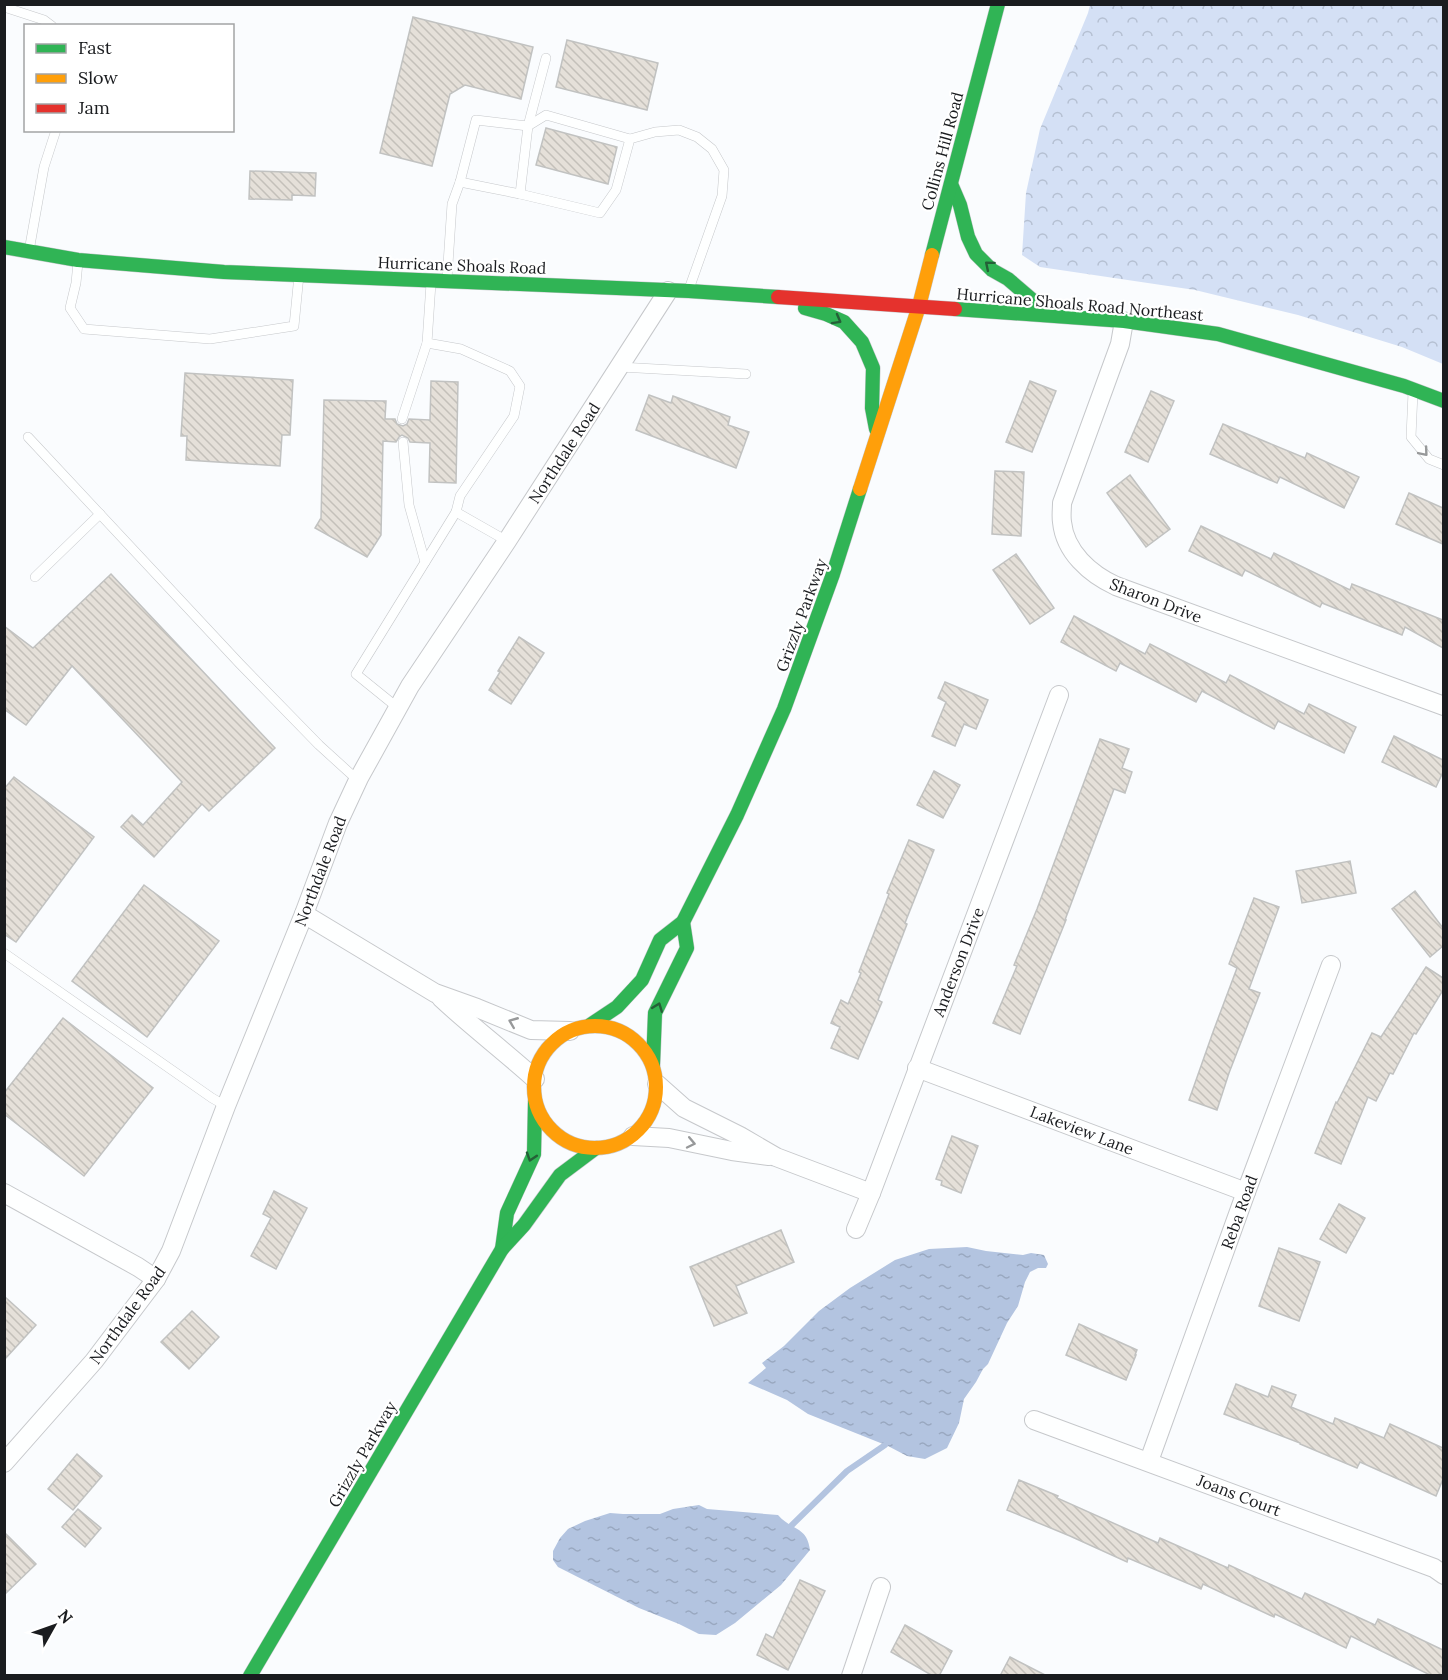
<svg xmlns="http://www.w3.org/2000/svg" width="1448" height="1680" viewBox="0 0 1448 1680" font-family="Lora,serif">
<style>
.forest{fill:url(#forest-crowns)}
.water{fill:url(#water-ripples)}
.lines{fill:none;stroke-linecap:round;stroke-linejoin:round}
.stream{stroke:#b3c4e0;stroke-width:6}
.building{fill:url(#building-back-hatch);stroke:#c1c2c1;stroke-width:1.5}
.lane-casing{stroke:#c6c8cb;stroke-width:10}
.street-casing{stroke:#c6c8cb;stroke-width:20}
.fast-casing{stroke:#c6c8cb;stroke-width:15}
.slow-casing{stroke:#c6c8cb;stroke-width:15}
.jam-casing{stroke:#c6c8cb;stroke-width:15}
.lane{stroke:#feffff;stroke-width:9}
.street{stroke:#feffff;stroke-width:18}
.fast{stroke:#30b455;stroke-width:14}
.slow{stroke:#ff9f0a;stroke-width:14}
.jam{stroke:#e5322d;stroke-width:14}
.oneway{stroke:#246037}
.oneway2{stroke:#97999a}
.labels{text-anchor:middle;stroke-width:4.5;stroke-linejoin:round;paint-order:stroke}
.street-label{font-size:16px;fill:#1a1c1f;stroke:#fff}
</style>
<defs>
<pattern id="forest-crowns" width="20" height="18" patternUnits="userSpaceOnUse" patternTransform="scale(1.5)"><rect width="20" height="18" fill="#d4e0f5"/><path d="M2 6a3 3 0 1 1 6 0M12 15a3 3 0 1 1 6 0" fill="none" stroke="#b5c0d2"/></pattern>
<pattern id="water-ripples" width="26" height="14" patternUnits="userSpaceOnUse" patternTransform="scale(1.5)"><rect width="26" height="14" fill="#b3c4e0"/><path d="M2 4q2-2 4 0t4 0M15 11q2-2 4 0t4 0" fill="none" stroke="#99a8c0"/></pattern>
<pattern id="building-back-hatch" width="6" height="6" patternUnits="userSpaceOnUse" patternTransform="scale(1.5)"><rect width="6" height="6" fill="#e5e0d9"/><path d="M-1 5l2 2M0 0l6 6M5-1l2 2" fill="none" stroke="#c4c0ba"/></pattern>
</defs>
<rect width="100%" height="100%" fill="#fafcfe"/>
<path class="forest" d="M 1090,5 L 1443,5 L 1443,364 L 1402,347 L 1298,315 L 1195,290 L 1040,267 L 1022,255 L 1026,193 L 1040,129 L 1088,13 Z"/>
<g class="water">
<path d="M 967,1247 L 986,1251 L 1023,1255 L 1031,1253 L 1044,1255 L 1048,1264 L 1046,1268 L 1038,1268 L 1030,1272 L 1025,1282 L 1018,1306 L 1007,1323 L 988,1364 L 983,1369 L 976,1382 L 964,1399 L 959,1423 L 947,1448 L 925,1459 L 907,1456 L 888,1446 L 808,1414 L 787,1400 L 748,1383 L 766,1368 L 762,1363 L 784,1346 L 819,1311 L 850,1288 L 895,1260 L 929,1249 Z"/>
<path d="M 699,1505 L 707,1509 L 778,1515 C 792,1531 807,1526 810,1550 L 781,1585 L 735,1623 L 716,1635 L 699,1634 L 679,1624 L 639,1608 L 558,1567 L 553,1560 L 553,1551 L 560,1538 L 568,1529 L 585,1521 L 610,1513 L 623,1514 L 660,1514 L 673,1509 Z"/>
</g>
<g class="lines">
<path class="stream" d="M 791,1526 L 847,1471 L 885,1445"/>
</g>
<g class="building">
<path d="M 413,17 L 533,47 L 521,99 L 465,85 L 450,94 L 432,166 L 380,153 Z"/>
<path d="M 567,40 L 658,63 L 647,110 L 556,87 Z"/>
<path d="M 546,128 L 617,147 L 608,184 L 536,165 Z"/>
<path d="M 250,171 L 316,173 L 315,196 L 292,195 L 292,200 L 249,199 Z"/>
<path d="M 185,373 L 293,380 L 290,435 L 282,435 L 280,466 L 186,460 L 187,436 L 181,436 Z"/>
<path d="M 431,381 L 458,382 L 456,483 L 429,482 L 430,443 L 410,442 L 408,438 L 402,435 L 399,437 L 396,442 L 383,441 L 381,535 L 367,557 L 315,528 L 321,518 L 324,400 L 386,401 L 385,419 L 395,419 L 397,424 L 403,426 L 407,424 L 409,419 L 430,420 Z"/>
<path d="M 1030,381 L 1056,391 L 1032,452 L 1006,442 Z"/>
<path d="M 1151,391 L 1174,401 L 1148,462 L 1125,452 Z"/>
<path d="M 649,395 L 671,403 L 673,396 L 730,417 L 728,425 L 749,432 L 736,468 L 636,430 Z"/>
<path d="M 1223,424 L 1305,458 L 1307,453 L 1359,477 L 1344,508 L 1280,477 L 1277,483 L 1210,454 Z"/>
<path d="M 995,471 L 1024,472 L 1021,536 L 992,534 Z"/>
<path d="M 1130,475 L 1170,529 L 1146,547 L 1107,493 Z"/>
<path d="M 1409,493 L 1443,508 L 1443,544 L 1396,524 Z"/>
<path d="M 1201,526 L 1271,559 L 1274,553 L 1350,590 L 1352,584 L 1443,620 L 1443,648 L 1405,627 L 1402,635 L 1322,603 L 1320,607 L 1245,570 L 1242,576 L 1189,551 Z"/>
<path d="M 1016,554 L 1054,608 L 1030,624 L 993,570 Z"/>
<path d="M 111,574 L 275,748 L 209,811 L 202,804 L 154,857 L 121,827 L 132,815 L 143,825 L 182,782 L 72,666 L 26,725 L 4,709 L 4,626 L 33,648 Z"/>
<path d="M 1074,616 L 1145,654 L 1150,644 L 1226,683 L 1230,675 L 1304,714 L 1309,704 L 1356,727 L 1344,753 L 1278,721 L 1274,729 L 1202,691 L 1196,702 L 1120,663 L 1116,671 L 1061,642 Z"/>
<path d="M 519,637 L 544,653 L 511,704 L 489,690 L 500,672 L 498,671 Z"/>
<path d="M 945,682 L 988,700 L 976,729 L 964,724 L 955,746 L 932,736 L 946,702 L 938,698 Z"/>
<path d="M 1394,736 L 1443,760 L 1443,772 L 1436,787 L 1382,762 Z"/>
<path d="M 1100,739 L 1129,749 L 1122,768 L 1132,772 L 1125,793 L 1114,789 L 1065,920 L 1066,920 L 1020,1034 L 993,1023 L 1017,966 L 1014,965 L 1037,909 Z"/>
<path d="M 934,771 L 960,785 L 943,818 L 917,805 Z"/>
<path d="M 14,777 L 94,837 L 16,942 L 4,934 L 4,789 Z"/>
<path d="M 909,840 L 934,850 L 905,923 L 907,924 L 878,1000 L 882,1002 L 858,1059 L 831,1048 L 840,1027 L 831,1023 L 841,1000 L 848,1004 L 861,973 L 859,972 L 889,894 L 887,893 Z"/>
<path d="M 1350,861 L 1356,893 L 1302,903 L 1296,871 Z"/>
<path d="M 144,885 L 219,941 L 147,1037 L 72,981 Z"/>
<path d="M 1415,891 L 1443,928 L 1443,946 L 1430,957 L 1392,909 Z"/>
<path d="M 1254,898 L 1279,907 L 1249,989 L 1260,993 L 1229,1073 L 1217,1110 L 1189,1100 L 1213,1032 L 1237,968 L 1229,964 Z"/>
<path d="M 1426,967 L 1443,978 L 1443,990 L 1416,1034 L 1414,1033 L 1393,1074 L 1390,1073 L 1376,1101 L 1368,1097 L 1341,1164 L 1315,1153 L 1336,1102 L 1337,1103 L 1372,1033 L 1381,1037 Z"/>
<path d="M 63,1018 L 153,1088 L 84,1176 L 4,1114 L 4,1093 Z"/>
<path d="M 952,1136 L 978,1146 L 961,1193 L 941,1185 L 942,1181 L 936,1179 Z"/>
<path d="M 274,1191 L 307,1208 L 276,1269 L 251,1256 L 271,1218 L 263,1214 Z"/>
<path d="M 1339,1204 L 1365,1218 L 1346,1253 L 1320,1239 Z"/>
<path d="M 781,1230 L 794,1262 L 736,1286 L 747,1313 L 714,1326 L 690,1267 Z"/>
<path d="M 1279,1248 L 1320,1262 L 1299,1321 L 1259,1306 Z"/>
<path d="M 4,1296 L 36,1325 L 4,1360 Z"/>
<path d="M 192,1311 L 219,1337 L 189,1369 L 161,1342 Z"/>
<path d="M 1079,1324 L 1137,1350 L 1135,1355 L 1136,1355 L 1126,1380 L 1066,1355 Z"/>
<path d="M 1236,1384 L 1268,1397 L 1272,1386 L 1296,1395 L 1291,1407 L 1333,1424 L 1335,1418 L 1384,1438 L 1390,1424 L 1443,1448 L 1443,1479 L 1436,1496 L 1360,1462 L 1357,1468 L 1300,1444 L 1300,1443 L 1224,1414 Z"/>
<path d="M 77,1454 L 102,1476 L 73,1510 L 48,1489 Z"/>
<path d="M 1019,1480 L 1058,1496 L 1057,1498 L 1158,1543 L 1160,1538 L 1228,1568 L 1229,1565 L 1302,1599 L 1305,1593 L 1375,1625 L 1378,1619 L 1443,1650 L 1443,1676 L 1432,1676 L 1351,1636 L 1346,1648 L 1275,1614 L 1274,1617 L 1203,1584 L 1201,1589 L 1128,1558 L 1127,1562 L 1070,1536 L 1007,1510 Z"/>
<path d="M 78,1509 L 101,1528 L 85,1547 L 62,1527 Z"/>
<path d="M 4,1532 L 36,1564 L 4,1595 Z"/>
<path d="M 800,1580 L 825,1591 L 788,1670 L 757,1655 L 766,1634 L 773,1638 Z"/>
<path d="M 905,1625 L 952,1651 L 939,1676 L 933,1676 L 891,1652 Z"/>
<path d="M 1010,1657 L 1047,1676 L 1000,1676 Z"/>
</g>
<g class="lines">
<defs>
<g id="lane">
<path d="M 4,7 L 44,20 L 52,26"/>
<path d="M 528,126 L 546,115 L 630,139"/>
<path d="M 528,126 L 546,58"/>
<path d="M 460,182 L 520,194"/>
<path d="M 29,251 L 44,167 L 56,130"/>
<path d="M 78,262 L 76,283 L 70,308 L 84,329 L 210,339 L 294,326 L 299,275"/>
<path d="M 447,279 L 452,204 L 460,182 L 476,120 L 528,126 L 520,194 L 600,213 L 616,190 L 630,139 L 655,132 L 679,130 L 697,137 L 712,149 L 724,170 L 722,196 L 689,289"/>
<path d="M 431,283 L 427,343 L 461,349 L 510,371 L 520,386 L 514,416 L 460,496 L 456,512 L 507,541"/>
<path d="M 620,367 L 746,374"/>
<path d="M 1413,392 L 1411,437 L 1429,459 L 1444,465"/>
<path d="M 402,419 L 427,343"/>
<path d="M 28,437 L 240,664 L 319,745 L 352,775 L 359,778"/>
<path d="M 403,442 L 409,505 L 425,562"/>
<path d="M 35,577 L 100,514"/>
<path d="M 398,708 L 356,674 L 456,512"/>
<path d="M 4,953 L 212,1098 L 226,1106"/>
</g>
<g id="street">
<path d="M 1124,321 L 1120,344 L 1062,503 C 1062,509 1061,516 1062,522 C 1065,552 1090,574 1116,586 L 1444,706"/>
<path d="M 304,914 L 435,993 L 477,1008 L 531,1030 L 570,1031"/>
<path d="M 441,998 C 471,1026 504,1051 535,1079"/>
<path d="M 917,1068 L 1246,1192"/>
<path d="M 657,1084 L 684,1108 L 740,1136 L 776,1157 L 871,1193"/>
<path d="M 633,1136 L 669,1138 L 732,1151 L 769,1156"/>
<path d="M 4,1193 L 138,1267 L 156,1279"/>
<path d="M 856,1229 L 871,1193 L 1059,695"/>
<path d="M 1034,1420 L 1434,1568 L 1444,1575"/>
<path d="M 1149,1461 L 1246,1192 L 1331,965"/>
<path d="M 4,1463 L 94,1361 L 156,1279 L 171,1251 L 226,1106 L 304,914 L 338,823 L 359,778 L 410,686 L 507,541 L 668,291"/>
<path d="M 851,1676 L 881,1587"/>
</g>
<g id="fast">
<path d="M 951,184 L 960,205 L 968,237 L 976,254 L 992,270 L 1008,279 L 1050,315"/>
<path d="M 4,247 L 78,260 L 224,272 L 689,291 L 778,297"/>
<path d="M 932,255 L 998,4"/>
<path d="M 805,308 L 826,314 L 844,322 L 862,342 L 873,368 L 872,408 L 876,429"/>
<path d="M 955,309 L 1124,321 L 1218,334 L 1404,386 L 1444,401"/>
<path d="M 590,1025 L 617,1007 L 642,980 L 660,940 L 683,922 L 737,815 L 784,709 L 833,574 L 860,489"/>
<path d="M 653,1065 L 655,1013 L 687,948 L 683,922"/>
<path d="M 502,1249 L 507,1213 L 534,1154 L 535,1102"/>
<path d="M 250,1676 L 502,1249 L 524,1225 L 560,1175 L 596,1148"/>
</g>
<g id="slow">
<path d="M 860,489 L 919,306 L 932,255"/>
<circle cx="595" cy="1087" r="61"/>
</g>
<path id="jam" d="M 778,297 L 955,309"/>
</defs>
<use href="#lane" class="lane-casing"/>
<use href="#street" class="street-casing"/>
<use href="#fast" class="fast-casing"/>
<use href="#slow" class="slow-casing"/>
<use href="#jam" class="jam-casing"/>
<use href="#lane" class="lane"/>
<use href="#street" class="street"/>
<use href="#fast" class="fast"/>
<use href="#slow" class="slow"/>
<use href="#jam" class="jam"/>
</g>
<defs><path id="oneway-chevron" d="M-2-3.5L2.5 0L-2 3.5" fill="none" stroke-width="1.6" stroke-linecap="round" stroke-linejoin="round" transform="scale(1.5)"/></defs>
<g class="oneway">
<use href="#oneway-chevron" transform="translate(989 265) rotate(-140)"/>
<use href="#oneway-chevron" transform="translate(837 320) rotate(29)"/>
<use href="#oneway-chevron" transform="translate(658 1007) rotate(-69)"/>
<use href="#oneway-chevron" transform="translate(531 1157) rotate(108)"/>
</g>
<g class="oneway2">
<use href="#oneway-chevron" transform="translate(1424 452) rotate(50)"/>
<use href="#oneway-chevron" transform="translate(513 1022) rotate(-158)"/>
<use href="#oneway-chevron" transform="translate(691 1143) rotate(12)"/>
</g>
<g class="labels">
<g class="street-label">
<text transform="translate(942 151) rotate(-75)" y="6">Collins Hill Road</text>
<text transform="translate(462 265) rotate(2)" y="6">Hurricane Shoals Road</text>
<text transform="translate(1080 304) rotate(5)" y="6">Hurricane Shoals Road Northeast</text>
<text transform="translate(564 453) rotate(-57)" y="6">Northdale Road</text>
<text transform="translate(1156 600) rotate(21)" y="6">Sharon Drive</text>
<text transform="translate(801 615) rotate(-70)" y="6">Grizzly Parkway</text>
<text transform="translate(320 871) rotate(-69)" y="6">Northdale Road</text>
<text transform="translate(958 962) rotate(-69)" y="6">Anderson Drive</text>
<text transform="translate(1082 1130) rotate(21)" y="6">Lakeview Lane</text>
<text transform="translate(1239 1212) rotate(-70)" y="6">Reba Road</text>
<text transform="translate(127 1315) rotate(-54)" y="6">Northdale Road</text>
<text transform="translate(362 1454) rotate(-60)" y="6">Grizzly Parkway</text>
<text transform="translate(1239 1495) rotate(21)" y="6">Joans Court</text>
</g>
</g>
<rect width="1448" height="1680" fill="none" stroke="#1a1c1f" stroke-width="12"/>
<rect x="24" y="24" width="210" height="108" fill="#ffffff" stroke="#a3a4a5" stroke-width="1.5"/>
<rect x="36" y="44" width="30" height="9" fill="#30b455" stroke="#a3a4a5" stroke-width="1.5"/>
<text x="78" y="54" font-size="18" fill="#1a1c1f">Fast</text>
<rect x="36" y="74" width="30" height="9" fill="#ff9f0a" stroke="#a3a4a5" stroke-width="1.5"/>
<text x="78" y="84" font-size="18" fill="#1a1c1f">Slow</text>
<rect x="36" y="104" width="30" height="9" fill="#e5322d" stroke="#a3a4a5" stroke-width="1.5"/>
<text x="78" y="114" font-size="18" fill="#1a1c1f">Jam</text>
<g transform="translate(54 1626) rotate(50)" stroke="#ffffff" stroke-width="4.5" paint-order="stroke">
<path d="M0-4.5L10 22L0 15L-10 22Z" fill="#1a1c1f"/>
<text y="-9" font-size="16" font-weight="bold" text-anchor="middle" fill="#1a1c1f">N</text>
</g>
</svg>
